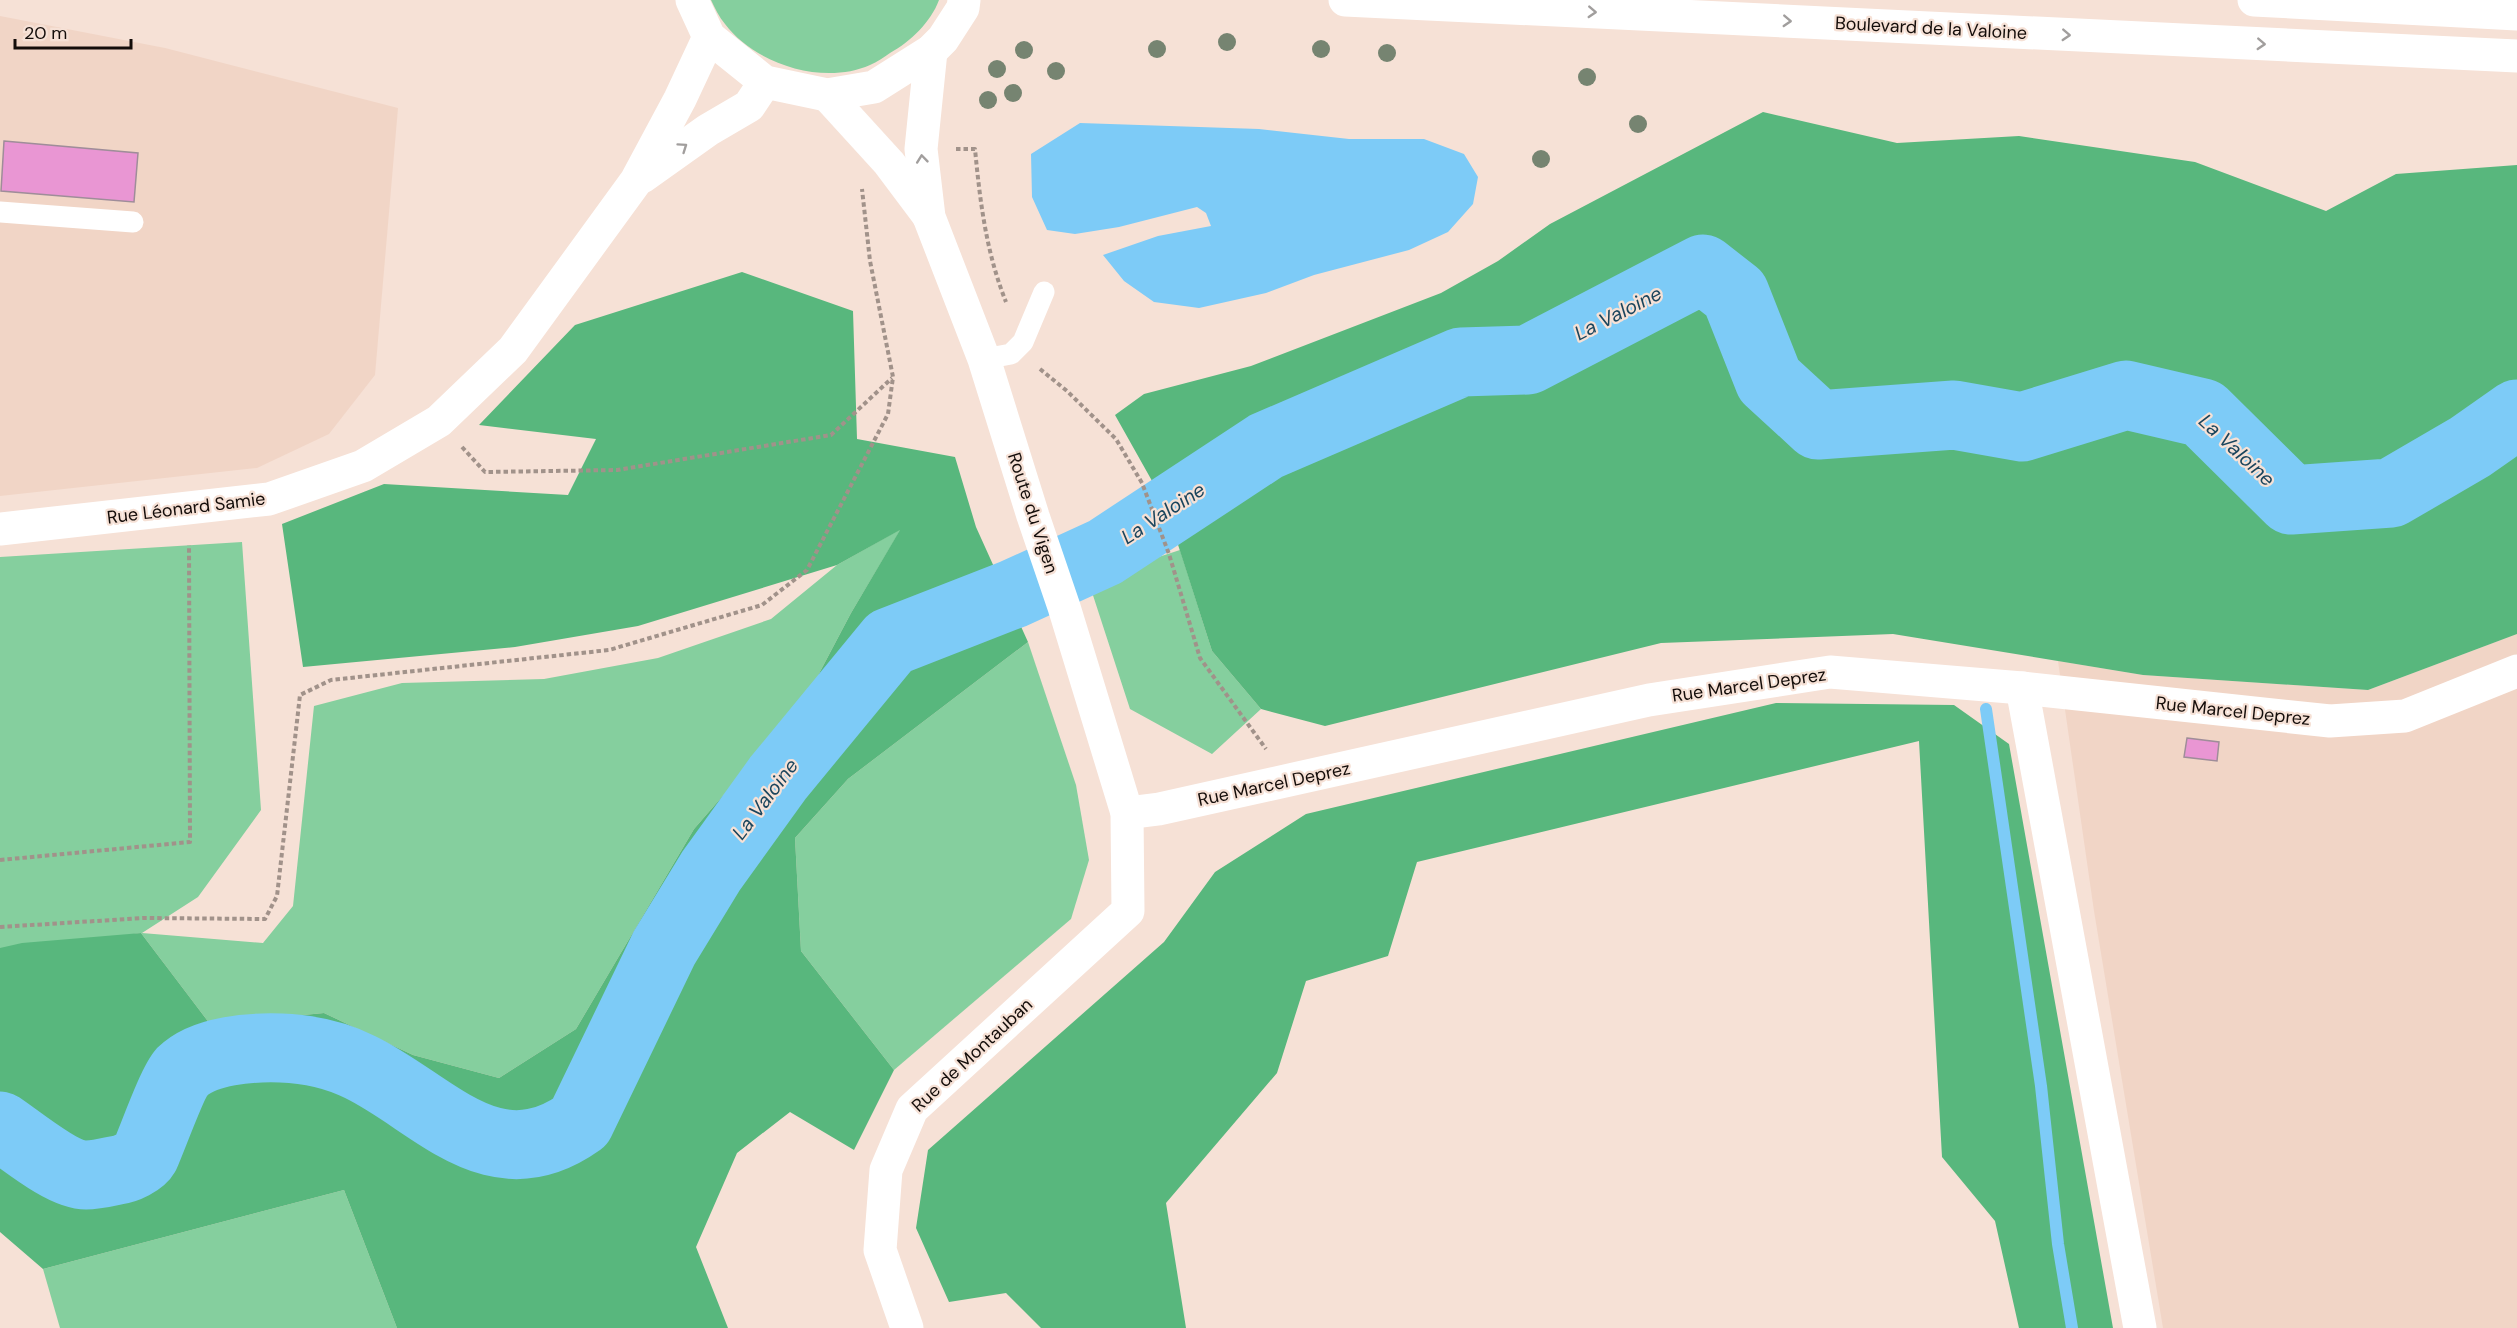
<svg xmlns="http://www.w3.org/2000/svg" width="2517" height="1328" viewBox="0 0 2517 1328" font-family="'DM Sans',sans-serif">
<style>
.built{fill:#f1d5c6}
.green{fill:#85cf9e}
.forest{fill:#58b77d}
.water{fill:#7dcbf7}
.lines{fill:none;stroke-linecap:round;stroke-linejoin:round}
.stream{stroke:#7dcbf7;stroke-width:12}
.river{stroke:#7dcbf7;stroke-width:69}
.building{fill:#e996d3;stroke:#9f8d99;stroke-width:1.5}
.path{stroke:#a1928a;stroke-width:4;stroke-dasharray:4.5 3;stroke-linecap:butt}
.lane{stroke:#fff;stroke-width:21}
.street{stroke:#fff;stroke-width:33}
.secondary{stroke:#fff;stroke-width:33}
.primary{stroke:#fff;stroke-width:33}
.tree{fill:#768471}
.oneway{stroke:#a19e9d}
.labels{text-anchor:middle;stroke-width:4.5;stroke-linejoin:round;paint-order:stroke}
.street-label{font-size:18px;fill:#140d0a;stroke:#f6e1d6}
.water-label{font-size:20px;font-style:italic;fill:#1a455d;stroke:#f6e1d6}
</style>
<rect width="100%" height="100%" fill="#f6e1d6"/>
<g class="built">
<path d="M 0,16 L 165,48 L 398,108 L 375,375 L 329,434 L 257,468 L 0,496 Z"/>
<path d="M 2517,634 L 2517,1328 L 2163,1328 L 2094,911 L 2058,661 L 2143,675 L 2368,690 Z"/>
</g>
<g class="green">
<path d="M 711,0 L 939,0 C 931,22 910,42 890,53 C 884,57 877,62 870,65 C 823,86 755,64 725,24 C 719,17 715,8 711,0 Z"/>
<path d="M 901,529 L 851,613 L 804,702 L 694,829 L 576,1029 L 499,1078 L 413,1055 L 324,1013 L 210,1024 L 141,933 L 0,953 L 0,557 L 242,542 L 261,810 L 198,897 L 142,933 L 263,943 L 293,906 L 314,706 L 402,683 L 544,679 L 658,658 L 771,619 L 837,565 Z"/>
<path d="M 1180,550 L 1212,651 L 1261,709 L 1212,754 L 1130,709 L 1088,580 Z"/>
<path d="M 1028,642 L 1076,785 L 1089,860 L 1071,919 L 894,1070 L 801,951 L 795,838 L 848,779 Z"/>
<path d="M 344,1190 L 397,1328 L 60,1328 L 43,1269 Z"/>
</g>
<g class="forest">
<path d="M 1763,112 L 1897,143 L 2019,136 L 2195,162 L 2326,211 L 2396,174 L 2517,165 L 2517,634 L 2368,690 L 2143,675 L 1893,634 L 1661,643 L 1325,726 L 1261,709 L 1212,651 L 1165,504 L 1115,415 L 1144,394 L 1251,366 L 1441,293 L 1498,261 L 1550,224 Z"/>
<path d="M 742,272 L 853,311 L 857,439 L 955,457 L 976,527 L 1028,642 L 848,779 L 795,838 L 801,951 L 894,1070 L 854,1150 L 790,1112 L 737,1153 L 696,1247 L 728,1328 L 397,1328 L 344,1190 L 43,1269 L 0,1232 L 0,948 L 22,943 L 141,933 L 210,1024 L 324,1013 L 413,1055 L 499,1078 L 576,1029 L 694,829 L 804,702 L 851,613 L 900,530 L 837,565 L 638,626 L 515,647 L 303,667 L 282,524 L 384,484 L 568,495 L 596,439 L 479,425 L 575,325 Z"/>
<path d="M 1776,703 L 1954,705 L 2009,744 L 2113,1328 L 2019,1328 L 1995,1221 L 1942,1157 L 1919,741 L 1417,862 L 1388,956 L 1306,981 L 1277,1073 L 1166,1203 L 1186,1328 L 1041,1328 L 1006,1293 L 949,1302 L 916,1228 L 928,1150 L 1164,942 L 1215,872 L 1306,814 Z"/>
</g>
<path class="water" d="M 1080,123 L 1259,129 L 1349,139 L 1424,139 L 1464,154 L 1478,177 L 1473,204 L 1448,232 L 1409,250 L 1314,275 L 1266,293 L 1199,308 L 1154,302 L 1124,281 L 1103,255 L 1158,236 L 1211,226 L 1206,213 L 1197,207 L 1119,227 L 1075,234 L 1047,230 L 1032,197 L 1031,154 Z"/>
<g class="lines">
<path class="stream" d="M 1986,709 L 2041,1086 L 2058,1244 L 2072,1328"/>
<path class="river" d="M 0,1126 C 21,1140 62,1175 86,1175 C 97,1175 108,1172 118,1170 C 126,1169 141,1162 145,1155 C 153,1137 172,1083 182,1072 C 204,1050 252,1047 281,1048 C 309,1049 336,1055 360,1067 C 434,1103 493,1184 580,1122 L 664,948 L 711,871 L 778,778 L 890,642 L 1013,594 L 1105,552 L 1266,446 L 1461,362 L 1528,360 L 1703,269 L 1735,294 L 1769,380 L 1818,425 L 1954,415 L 2022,427 L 2126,395 L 2203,413 L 2291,500 L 2391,493 L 2470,447 L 2517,414"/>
</g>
<g class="building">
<path d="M 4,141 L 138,153 L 134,202 L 1,191 Z"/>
<path d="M 2187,738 L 2219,742 L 2217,761 L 2184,757 Z"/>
</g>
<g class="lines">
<g class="path">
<path d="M 956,149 L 975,149 C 980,201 986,252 1006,302"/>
<path d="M 1040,369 L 1067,391 L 1116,439 L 1142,483 L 1169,554 L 1200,658 L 1266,749"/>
<path d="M 462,447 L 485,472 L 617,470 L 831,435 L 892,378"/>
<path d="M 0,860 L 190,842 L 189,545"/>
<path d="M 0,927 L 144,918 L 265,919 L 277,896 L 300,695 L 331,680 L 609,650 L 762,605 L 807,570 L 888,414 L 893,377 L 870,261 L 862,189"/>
</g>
<g class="lane">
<path d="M 0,212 L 133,222"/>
<path d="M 984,359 L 1011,354 L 1023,342 L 1044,292"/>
</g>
<g class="street">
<path d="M 642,177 L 708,130 L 749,106 L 765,82"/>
<path d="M 0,529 L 269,499 L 363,466 L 439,421 L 513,350 L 636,181 L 680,99 L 709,37"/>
<path d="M 2022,688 L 2140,1328"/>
<path d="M 1127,813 L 1159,809 L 1649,700 L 1830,672 L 2022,688 L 2330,721 L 2405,716 L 2517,671"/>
</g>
<g class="secondary">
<path d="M 827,95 L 889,163 L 928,215"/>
<path d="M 907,1328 L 880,1250 L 886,1170 L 912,1109 L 1128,911 L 1127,813 L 1064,607 L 1033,516 L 984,359 L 929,217 L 921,149 L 931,51"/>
</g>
<g class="primary">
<path d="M 692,0 L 709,37 L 765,82 L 827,95 L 874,87 L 931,51 L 943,39 L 963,8 L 964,0"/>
<path d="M 1345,0 L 2517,56"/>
<path d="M 2254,0 L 2517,14"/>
</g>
</g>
<g class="tree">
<circle cx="1227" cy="42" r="9"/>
<circle cx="1157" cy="49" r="9"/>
<circle cx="1321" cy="49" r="9"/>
<circle cx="1024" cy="50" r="9"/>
<circle cx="1387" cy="53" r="9"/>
<circle cx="997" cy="69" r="9"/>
<circle cx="1056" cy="71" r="9"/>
<circle cx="1587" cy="77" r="9"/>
<circle cx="1013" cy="93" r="9"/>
<circle cx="988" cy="100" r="9"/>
<circle cx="1638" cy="124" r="9"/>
<circle cx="1541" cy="159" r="9"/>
</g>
<defs><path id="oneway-chevron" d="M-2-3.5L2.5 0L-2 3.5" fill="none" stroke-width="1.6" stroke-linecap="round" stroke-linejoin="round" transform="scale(1.5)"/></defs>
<g class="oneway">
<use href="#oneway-chevron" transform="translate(1592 12) rotate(3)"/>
<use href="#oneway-chevron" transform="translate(1787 21) rotate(3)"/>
<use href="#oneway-chevron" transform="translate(2066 35) rotate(3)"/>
<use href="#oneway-chevron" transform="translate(2261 44) rotate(3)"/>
<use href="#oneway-chevron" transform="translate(683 147) rotate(-35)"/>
<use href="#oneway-chevron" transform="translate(922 159) rotate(-96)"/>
</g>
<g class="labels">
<g class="street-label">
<text transform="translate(1931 28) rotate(3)" y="6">Boulevard de la Valoine</text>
<text transform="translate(186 508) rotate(-7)" y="6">Rue Léonard Samie</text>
<text transform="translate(1033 513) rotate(72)" y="6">Route du Vigen</text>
<text transform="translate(1749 685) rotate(-8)" y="6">Rue Marcel Deprez</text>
<text transform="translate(2233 711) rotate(6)" y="6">Rue Marcel Deprez</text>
<text transform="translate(1274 784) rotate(-12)" y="6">Rue Marcel Deprez</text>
<text transform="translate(972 1055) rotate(-43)" y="6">Rue de Montauban</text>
</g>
<g class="water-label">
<text transform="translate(1618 313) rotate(-27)" y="7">La Valoine</text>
<text transform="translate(2237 450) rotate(43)" y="7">La Valoine</text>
<text transform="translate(1163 513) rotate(-33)" y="7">La Valoine</text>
<text transform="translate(765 799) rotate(-53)" y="7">La Valoine</text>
</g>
</g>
<path d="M15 39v9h116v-9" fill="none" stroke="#140d0a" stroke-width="3"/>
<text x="24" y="39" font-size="18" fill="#140d0a" stroke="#f6e1d6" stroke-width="4.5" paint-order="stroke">20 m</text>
</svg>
